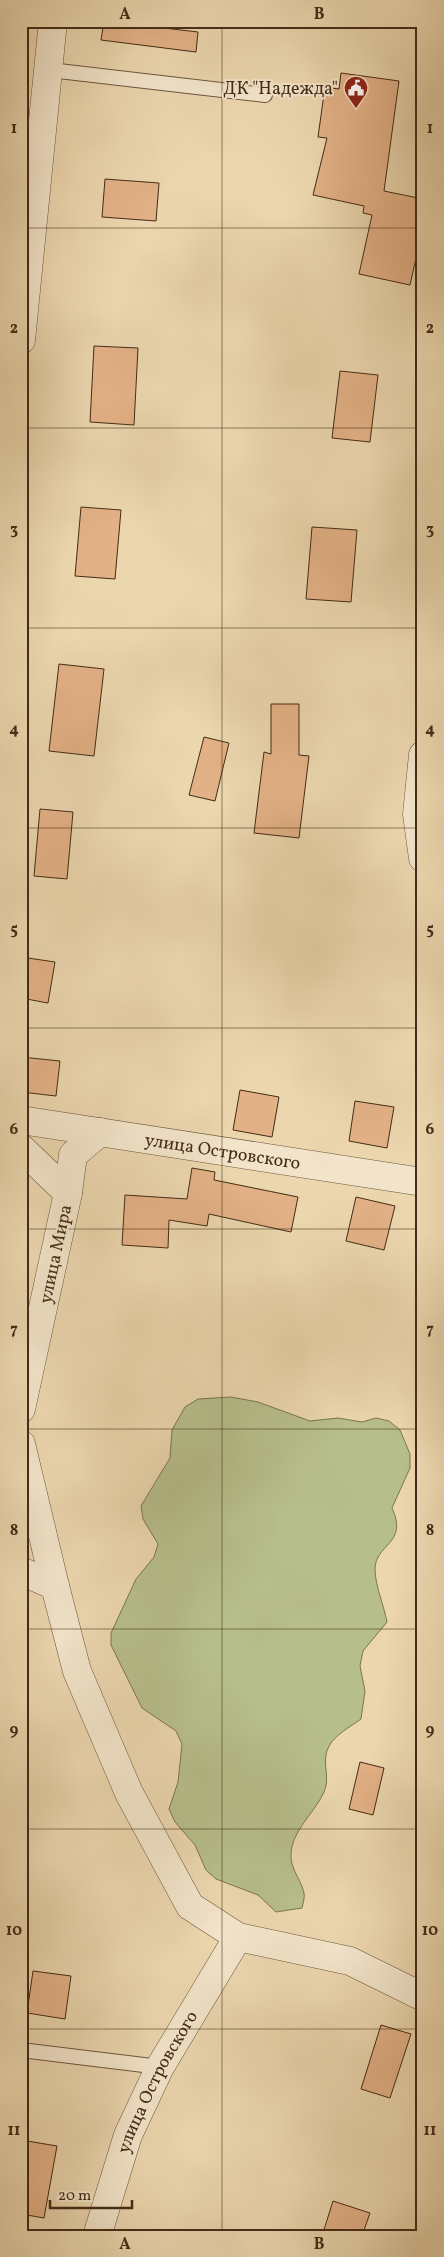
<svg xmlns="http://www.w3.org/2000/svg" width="444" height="2257" viewBox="0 0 444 2257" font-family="Vollkorn,serif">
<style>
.green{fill:#b6be8b;stroke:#7d7450}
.building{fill:#e3b186;stroke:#442b16}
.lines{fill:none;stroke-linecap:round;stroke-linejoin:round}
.service-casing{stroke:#6e563c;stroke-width:16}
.minor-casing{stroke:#6e563c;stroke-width:29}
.service{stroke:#f2e4ca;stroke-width:14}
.minor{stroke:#f2e4ca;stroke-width:28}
.grid{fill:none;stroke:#442b16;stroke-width:1;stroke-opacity:0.55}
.labels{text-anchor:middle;stroke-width:4;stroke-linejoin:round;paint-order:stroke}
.poi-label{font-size:18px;fill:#442b16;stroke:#f2e4ca;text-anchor:end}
.street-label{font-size:18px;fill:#442b16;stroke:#f2e4ca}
.neatline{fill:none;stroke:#442b16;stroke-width:2}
.grid-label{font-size:16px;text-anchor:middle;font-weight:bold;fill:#442b16}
</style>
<rect width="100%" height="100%" fill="#ebd6ae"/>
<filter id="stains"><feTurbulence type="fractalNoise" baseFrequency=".004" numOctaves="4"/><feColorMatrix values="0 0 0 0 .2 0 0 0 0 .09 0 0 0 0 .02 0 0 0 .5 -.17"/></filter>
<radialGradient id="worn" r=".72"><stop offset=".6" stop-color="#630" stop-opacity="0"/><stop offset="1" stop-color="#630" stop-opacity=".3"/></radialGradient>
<path class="green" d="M 231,1397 L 258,1402 L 310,1421 L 338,1418 L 362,1422 L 376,1418 L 389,1421 L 400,1430 L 410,1454 L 410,1468 L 392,1508 C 409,1545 374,1543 375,1571 C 376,1588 384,1606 387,1622 L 363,1651 L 360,1666 L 365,1691 L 361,1719 C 350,1727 336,1734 329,1746 C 320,1762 332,1778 323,1794 C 314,1813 292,1831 291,1854 C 290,1869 301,1879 304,1893 C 305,1897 303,1903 302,1908 L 276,1912 L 258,1895 L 216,1879 L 206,1870 L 195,1845 L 175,1822 L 169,1809 L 178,1782 L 182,1744 L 176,1731 L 142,1708 L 111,1645 L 111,1633 L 136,1579 L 154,1557 L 158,1544 L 143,1519 L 141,1506 L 170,1458 L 172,1430 L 185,1407 L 198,1399 Z"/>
<g class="building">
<path d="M 104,21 L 198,32 L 196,52 L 101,40 Z"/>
<path d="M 341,73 L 399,81 L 384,191 L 423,199 L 423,227 L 410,285 L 359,274 L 372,215 L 363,213 L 364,206 L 313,195 L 327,138 L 318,137 L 325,87 L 339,89 Z"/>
<path d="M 105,179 L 159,183 L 156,221 L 102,217 Z"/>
<path d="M 94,346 L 138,348 L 134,425 L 90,422 Z"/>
<path d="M 340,371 L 378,375 L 370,442 L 332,438 Z"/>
<path d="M 81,507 L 121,510 L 115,579 L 75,576 Z"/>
<path d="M 312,527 L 357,530 L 351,602 L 306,599 Z"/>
<path d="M 59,664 L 104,669 L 94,756 L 49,751 Z"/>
<path d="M 271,704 L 299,704 L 299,755 L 309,756 L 299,838 L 254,833 L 264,752 L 271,754 Z"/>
<path d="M 204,737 L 229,743 L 215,801 L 189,795 Z"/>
<path d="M 40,809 L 73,812 L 67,879 L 34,876 Z"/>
<path d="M 21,957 L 55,962 L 48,1003 L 21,998 Z"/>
<path d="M 21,1057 L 60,1061 L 56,1096 L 21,1092 Z"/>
<path d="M 240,1090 L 279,1097 L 272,1137 L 233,1130 Z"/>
<path d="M 355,1101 L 394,1107 L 387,1148 L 349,1141 Z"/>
<path d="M 192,1168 L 215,1172 L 214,1180 L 298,1197 L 291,1232 L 209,1214 L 207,1226 L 169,1220 L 168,1248 L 122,1245 L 125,1195 L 187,1199 Z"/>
<path d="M 356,1197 L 395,1206 L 384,1250 L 346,1241 Z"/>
<path d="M 360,1762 L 384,1768 L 373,1815 L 349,1809 Z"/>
<path d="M 33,1971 L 71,1976 L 65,2019 L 27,2013 Z"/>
<path d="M 381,2025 L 411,2034 L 390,2098 L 361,2089 Z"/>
<path d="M 21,2140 L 57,2146 L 44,2218 L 21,2214 Z"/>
<path d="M 333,2201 L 370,2213 L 362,2236 L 322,2236 Z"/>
</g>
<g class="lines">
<defs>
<g id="service">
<path d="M 50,70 L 265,95"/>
<path d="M 21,2050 L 160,2067"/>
</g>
<g id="minor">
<path d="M 21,340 L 53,21"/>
<path d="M 423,755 L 417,814 L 423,858"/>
<path id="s1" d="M 21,1120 L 416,1181 L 423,1180"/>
<path d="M 21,1148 L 68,1193 L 21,1409"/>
<path d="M 68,1193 L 73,1155 L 100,1132"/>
<path d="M 21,1444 L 55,1586"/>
<path d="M 21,1571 L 55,1586 L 77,1671 L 129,1793 L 190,1906 L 238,1937 L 350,1961 L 423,1997"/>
<path id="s2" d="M 97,2236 L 128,2135 L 160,2067 L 238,1937"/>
</g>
</defs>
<use href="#service" class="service-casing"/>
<use href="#minor" class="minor-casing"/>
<use href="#service" class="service"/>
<use href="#minor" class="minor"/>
</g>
<path class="grid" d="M 222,21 L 222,2236M 21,228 L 423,228M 21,428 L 423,428M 21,628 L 423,628M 21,828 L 423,828M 21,1028 L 423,1028M 21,1229 L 423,1229M 21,1429 L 423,1429M 21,1629 L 423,1629M 21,1829 L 423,1829M 21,2029 L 423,2029"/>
<defs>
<symbol id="civic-pin" viewBox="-11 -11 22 30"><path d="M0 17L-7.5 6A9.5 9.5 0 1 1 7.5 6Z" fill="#8f2418" stroke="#f2e4ca"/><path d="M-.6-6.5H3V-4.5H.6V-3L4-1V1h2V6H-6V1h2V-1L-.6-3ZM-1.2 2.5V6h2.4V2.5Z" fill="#fff"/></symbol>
</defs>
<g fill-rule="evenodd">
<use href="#civic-pin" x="342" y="74" width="28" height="38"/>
</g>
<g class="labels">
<g class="poi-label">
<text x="338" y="94">ДК "Надежда"</text>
</g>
<g class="street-label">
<text dy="6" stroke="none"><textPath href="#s1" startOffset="204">улица Островского</textPath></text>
<text transform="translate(55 1254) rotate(-78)" y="6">улица Мира</text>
<text dy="6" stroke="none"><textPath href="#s2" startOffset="166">улица Островского</textPath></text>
</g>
</g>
<rect width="444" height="2257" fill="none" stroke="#ebd6ae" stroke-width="55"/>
<path d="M50 2200v8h82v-8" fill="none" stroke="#442b16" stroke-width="2.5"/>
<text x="58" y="2200" font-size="15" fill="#442b16" stroke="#f2e4ca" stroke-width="4" paint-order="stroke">20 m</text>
<rect x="28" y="28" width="388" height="2202" class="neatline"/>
<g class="grid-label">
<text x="125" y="19">A</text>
<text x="319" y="19">B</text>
<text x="14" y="133">1</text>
<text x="430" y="133">1</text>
<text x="14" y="333">2</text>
<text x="430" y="333">2</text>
<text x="14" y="534">3</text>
<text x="430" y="534">3</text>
<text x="14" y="734">4</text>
<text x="430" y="734">4</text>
<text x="14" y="934">5</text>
<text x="430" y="934">5</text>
<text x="14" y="1134">6</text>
<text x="430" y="1134">6</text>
<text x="14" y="1334">7</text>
<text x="430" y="1334">7</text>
<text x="14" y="1535">8</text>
<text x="430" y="1535">8</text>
<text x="14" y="1735">9</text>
<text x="430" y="1735">9</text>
<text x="14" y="1935">10</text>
<text x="430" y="1935">10</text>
<text x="14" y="2135">11</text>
<text x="430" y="2135">11</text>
<text x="125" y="2249">A</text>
<text x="319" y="2249">B</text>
</g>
<rect width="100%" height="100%" filter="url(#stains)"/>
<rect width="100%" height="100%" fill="url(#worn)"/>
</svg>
